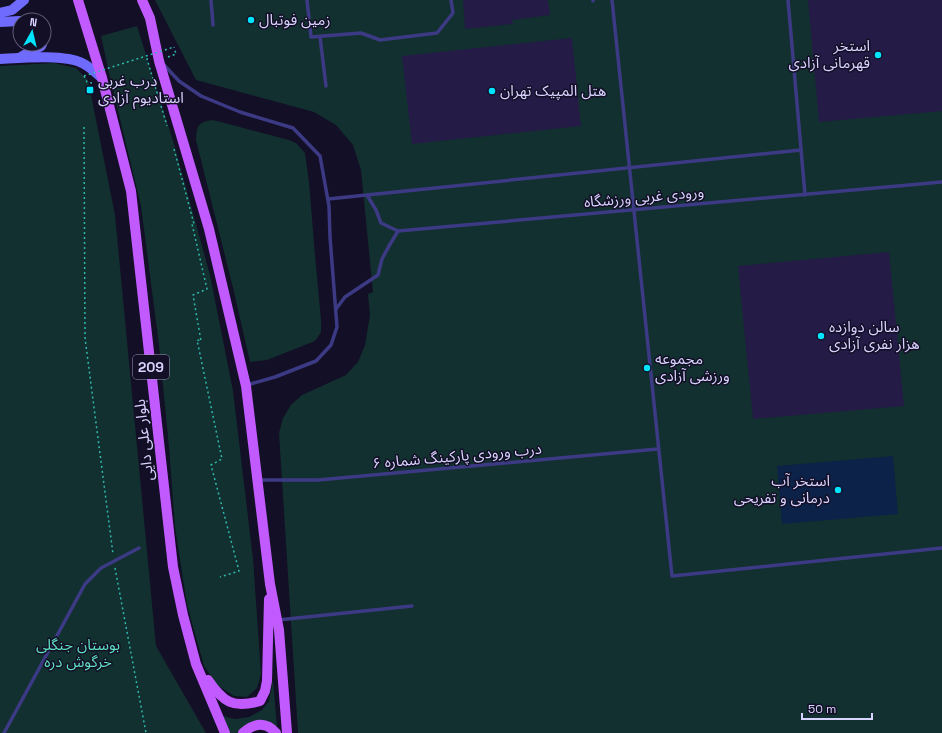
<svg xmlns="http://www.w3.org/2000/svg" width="942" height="733" viewBox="0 0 942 733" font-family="'Space Grotesk','Noto Sans Arabic',sans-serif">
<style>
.green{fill:#12302f}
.water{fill:#0c2248}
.building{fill:#241b47}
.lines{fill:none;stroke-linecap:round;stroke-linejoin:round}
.path{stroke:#2fb8b0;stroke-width:1.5;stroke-dasharray:2 3;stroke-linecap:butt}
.lane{stroke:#3d3a85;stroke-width:3.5}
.secondary{stroke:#6f6bff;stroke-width:10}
.primary{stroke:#c25bff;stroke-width:10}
.path-bridge{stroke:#2fb8b0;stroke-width:1.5;stroke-dasharray:2 3;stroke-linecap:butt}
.poi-dot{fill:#00e5ff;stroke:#130f26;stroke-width:1.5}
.labels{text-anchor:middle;stroke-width:3;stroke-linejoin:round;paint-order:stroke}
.shield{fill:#130f26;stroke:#9e99be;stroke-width:1}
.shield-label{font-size:14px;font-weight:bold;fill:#d9d4ff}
.poi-label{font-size:15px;fill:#d9d4ff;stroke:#130f26;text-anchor:start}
.street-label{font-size:15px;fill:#d9d4ff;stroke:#130f26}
.park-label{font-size:15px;fill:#5fe0c0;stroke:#130f26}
</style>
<rect width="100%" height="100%" fill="#130f26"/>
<g class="green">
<path d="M 155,0 L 942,0 L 942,733 L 298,733 L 279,433 L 283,418 L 291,405 L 302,395 L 346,375 L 358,362 L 365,345 L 370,315 L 368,294 L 373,292 L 361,170 L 353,145 L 336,125 L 314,112 L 196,80 Z"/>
<path d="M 137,26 L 174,144 L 210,275 L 233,391 L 253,559 L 261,674 L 257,688 L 247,697 L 234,696 L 217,685 L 204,666 L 187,605 L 175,527 L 169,447 L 159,345 L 141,206 L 111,82 L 101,36 Z"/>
<path d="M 54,63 L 76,68 L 88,80 L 115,215 L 156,646 L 206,733 L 0,733 L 0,66 Z"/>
<path d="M 213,120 L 289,140 L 296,143 L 305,153 L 309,182 L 315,255 L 321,320 L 321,332 L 315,341 L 267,360 L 250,362 L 234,292 L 196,140 C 197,125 198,122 213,120 Z"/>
<path d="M 273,680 L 277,727 L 239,733 L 227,733 L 219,715 L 235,719 L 249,717 L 262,710 L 269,701 Z"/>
</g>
<path class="water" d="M 893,456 L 898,514 L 782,524 L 777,466 Z"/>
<g class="building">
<path d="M 463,0 L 548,0 L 550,15 L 512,20 L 513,24 L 465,29 Z"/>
<path d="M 808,0 L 942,0 L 942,111 L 819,122 Z"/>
<path d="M 572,38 L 581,126 L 412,144 L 402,56 Z"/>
<path d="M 889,252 L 904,406 L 753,419 L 738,266 Z"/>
</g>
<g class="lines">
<g class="path">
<path d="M 168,57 L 176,54 L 174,47"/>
<path d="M 148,59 L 147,59 L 167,126"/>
<path d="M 84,76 L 87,82 L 92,83"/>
<path d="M 84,127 L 85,338 L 113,554"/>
<path d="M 174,149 L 194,224 L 192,224 L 207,289 L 193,295 L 201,341 L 197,340 L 222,459 L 211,465 L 239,571 L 220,577"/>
<path d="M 115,568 L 146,733"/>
</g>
<g class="lane">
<path d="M 211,0 L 213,25"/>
<path d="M 307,0 L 311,37 L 361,33 L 380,40 L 437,33 L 453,13 L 451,0"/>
<path d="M 593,0 L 593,1"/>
<path d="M 612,0 L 672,576 L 942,548"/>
<path d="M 788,0 L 805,195"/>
<path d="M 320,37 L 326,86"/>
<path d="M 164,65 L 179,81 L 201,96 L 240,112 L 293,128 L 320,156 L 329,206 L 330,237 L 337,327 L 331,345 L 316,361 L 275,377 L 247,385"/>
<path d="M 367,195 L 376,210 L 381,223 L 398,231 L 942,182"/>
<path d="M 328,199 L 801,150"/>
<path d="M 336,309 L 345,297 L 378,275 L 382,259 L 389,246 L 398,231"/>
<path d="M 259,480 L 318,480 L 658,449"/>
<path d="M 278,620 L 412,606"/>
<path d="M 4,733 L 85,584 L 101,568 L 139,548"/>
</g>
<g class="secondary">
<path d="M 0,13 L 12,10 L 24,0"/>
<path d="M 0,22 L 20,21"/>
<path d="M 21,57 L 41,46 L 42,44"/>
<path d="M 0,59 C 20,58 64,54 82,63 C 89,66 96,73 102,78"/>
</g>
<g class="primary">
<path d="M 78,0 L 102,78 L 131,191 L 173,567 L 183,615 L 196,664 L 225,733"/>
<path d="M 142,0 L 150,18 L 159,61 L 209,229 L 246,386 L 270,584 L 279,630 L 287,733"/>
<path d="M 208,680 C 223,702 233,709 260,701 L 265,691 L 267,681 L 269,599"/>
<path d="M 243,733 C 254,723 266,721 276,733"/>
</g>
<path class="path-bridge" d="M 84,76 L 174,47"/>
</g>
<g class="poi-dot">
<circle cx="251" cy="20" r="4"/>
<circle cx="878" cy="55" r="4"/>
<rect x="86" y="86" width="8" height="8" rx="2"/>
<circle cx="492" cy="91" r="4"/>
<circle cx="821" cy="336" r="4"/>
<circle cx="647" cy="368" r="4"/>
<circle cx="838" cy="490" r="4"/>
</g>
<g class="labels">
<rect class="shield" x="133" y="355" width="36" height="24" rx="3"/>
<g class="shield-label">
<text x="151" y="372">209</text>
</g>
<g class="poi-label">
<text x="259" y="25">زمین فوتبال</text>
<text x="870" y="51" text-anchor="end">استخر<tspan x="870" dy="17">قهرمانی آزادی</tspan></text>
<text x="98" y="86">درب غربی<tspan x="98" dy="17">استادیوم آزادی</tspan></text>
<text x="500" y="96">هتل المپیک تهران</text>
<text x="829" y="332">سالن دوازده<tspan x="829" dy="17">هزار نفری آزادی</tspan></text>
<text x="655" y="364">مجموعه<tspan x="655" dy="17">ورزشی آزادی</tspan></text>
<text x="830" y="486" text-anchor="end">استخر آب<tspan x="830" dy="17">درمانی و تفریحی</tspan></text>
</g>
<g class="street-label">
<text transform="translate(644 197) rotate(-5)" y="5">ورودی غربی ورزشگاه</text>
<text transform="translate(144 440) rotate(-96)" y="5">بلوار علی دایی</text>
<text transform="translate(457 456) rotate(-5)" y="5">درب ورودی پارکینگ شماره ۶</text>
</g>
<g class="park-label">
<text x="78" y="650">بوستان جنگلی<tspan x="78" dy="17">خرگوش دره</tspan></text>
</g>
</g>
<g transform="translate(32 32) rotate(8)"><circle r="19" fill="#130f26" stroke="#625e7d"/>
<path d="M0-3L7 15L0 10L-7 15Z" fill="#00e5ff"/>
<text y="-6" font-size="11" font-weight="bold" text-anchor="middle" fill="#d9d4ff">N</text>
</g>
<path d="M802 713v6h70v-6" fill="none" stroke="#d9d4ff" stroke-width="2"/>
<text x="808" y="713" font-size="12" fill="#d9d4ff" stroke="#130f26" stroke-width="3" paint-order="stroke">50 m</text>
</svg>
